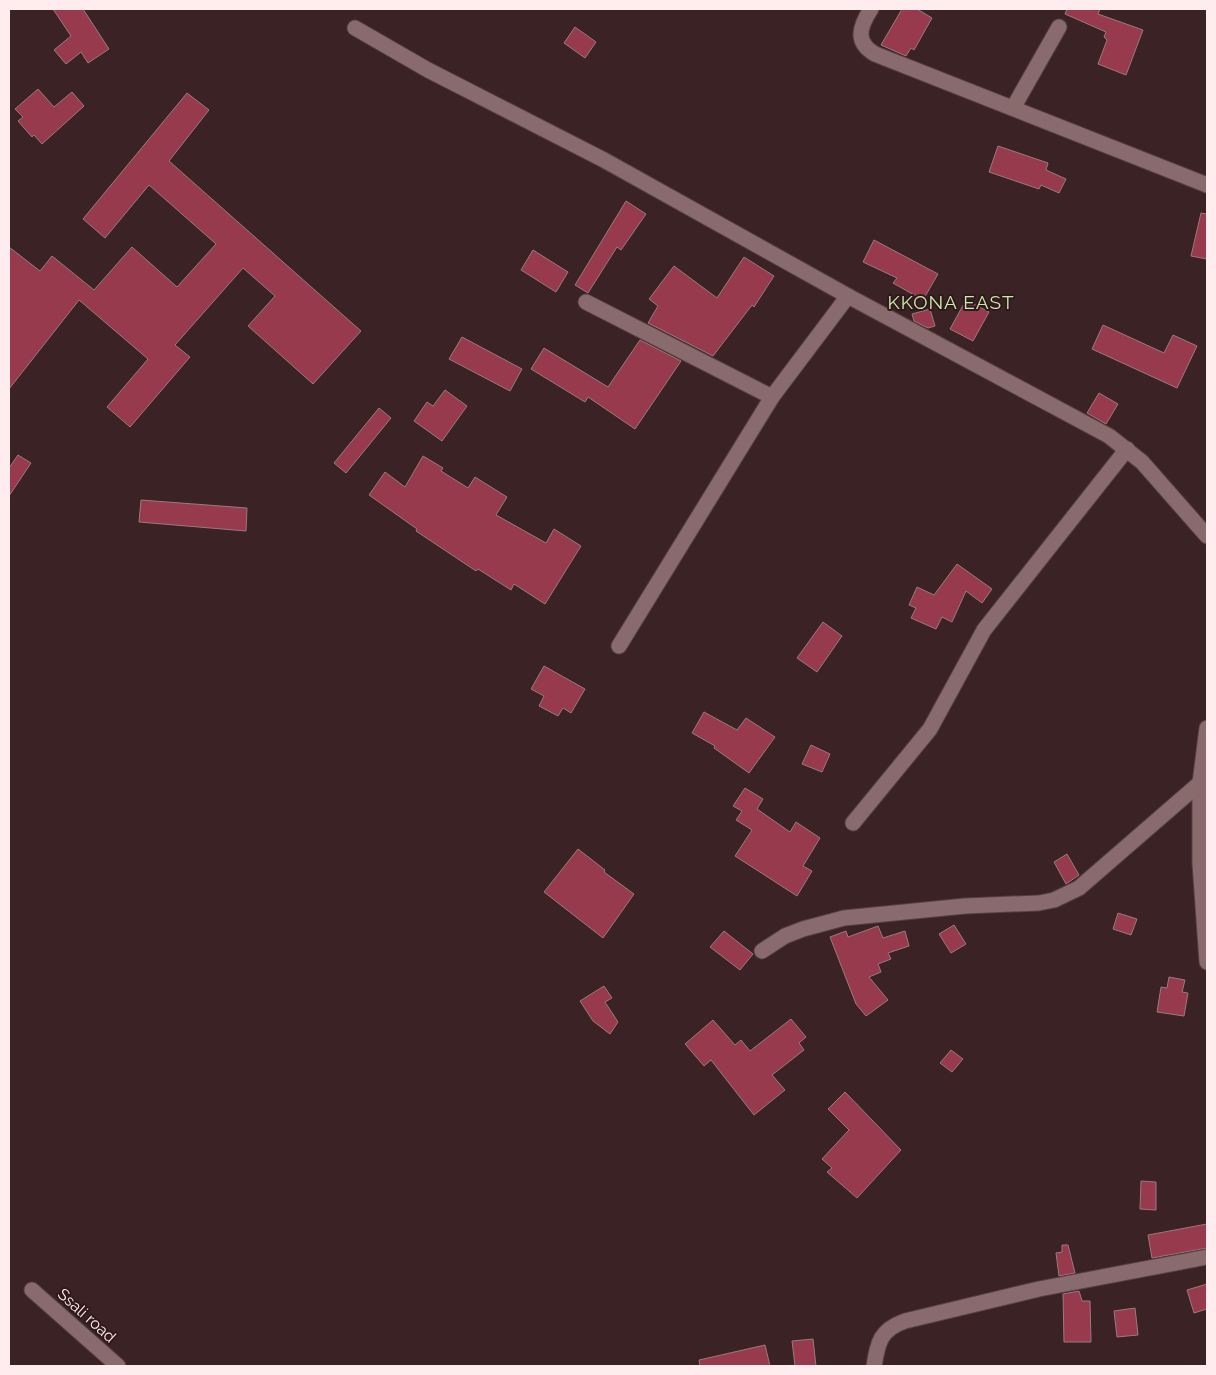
<svg xmlns="http://www.w3.org/2000/svg" width="1216" height="1375" viewBox="0 0 1216 1375" font-family="Raleway,sans-serif">
<style>
.building{fill:#983a4d;stroke:#997a7e}
.lines{fill:none;stroke-linecap:round;stroke-linejoin:round}
.street-casing{stroke:#564144;stroke-width:17}
.secondary-casing{stroke:#564144;stroke-width:17}
.street{stroke:#896b6e;stroke-width:15}
.secondary{stroke:#896b6e;stroke-width:15}
.labels{text-anchor:middle;stroke-width:4;stroke-linejoin:round;paint-order:stroke}
.street-label{font-size:16px;fill:#feecee;stroke:#30181c}
.quarter-label{font-size:19px;letter-spacing:1px;fill:#c5eda9;stroke:#30181c}
</style>
<rect width="100%" height="100%" fill="#3b2225"/>
<g class="building">
<path d="M 53,9 L 83,9 L 109,49 L 88,63 L 81,52 L 66,64 L 54,50 L 71,36 Z"/>
<path d="M 902,9 L 917,9 L 932,18 L 914,50 L 911,48 L 906,56 L 881,45 Z"/>
<path d="M 1067,9 L 1100,9 L 1098,14 L 1143,30 L 1126,75 L 1098,64 L 1107,40 L 1104,37 L 1106,32 L 1065,14 Z"/>
<path d="M 575,27 L 596,42 L 585,58 L 564,43 Z"/>
<path d="M 38,89 L 54,107 L 72,92 L 84,106 L 42,144 L 34,135 L 32,137 L 18,121 L 23,117 L 15,109 Z"/>
<path d="M 187,93 L 209,110 L 169,161 L 361,331 L 313,384 L 248,326 L 275,296 L 243,268 L 175,345 L 190,357 L 130,427 L 107,407 L 148,359 L 79,300 L 9,389 L 9,247 L 40,271 L 52,256 L 94,290 L 132,247 L 177,287 L 216,244 L 149,185 L 105,238 L 83,219 Z"/>
<path d="M 998,146 L 1048,163 L 1046,170 L 1066,179 L 1059,193 L 1041,185 L 1039,189 L 989,172 Z"/>
<path d="M 626,201 L 646,214 L 621,250 L 617,247 L 588,293 L 575,285 Z"/>
<path d="M 1201,213 L 1207,214 L 1207,259 L 1191,256 Z"/>
<path d="M 874,240 L 938,274 L 923,300 L 893,283 L 897,278 L 863,262 Z"/>
<path d="M 533,250 L 568,272 L 556,292 L 521,270 Z"/>
<path d="M 744,257 L 774,276 L 754,307 L 752,305 L 713,356 L 648,323 L 658,306 L 649,299 L 674,266 L 717,298 Z"/>
<path d="M 966,300 L 989,312 L 973,341 L 950,329 Z"/>
<path d="M 930,309 L 935,326 L 928,328 L 914,321 L 912,314 Z"/>
<path d="M 1103,325 L 1164,353 L 1173,335 L 1197,346 L 1177,388 L 1092,349 Z"/>
<path d="M 462,337 L 522,369 L 510,391 L 449,359 Z"/>
<path d="M 640,340 L 681,361 L 635,429 L 588,397 L 585,402 L 531,369 L 544,348 L 608,387 Z"/>
<path d="M 445,390 L 467,406 L 442,441 L 414,421 L 427,402 L 433,406 Z"/>
<path d="M 1099,393 L 1118,404 L 1106,424 L 1087,413 Z"/>
<path d="M 379,408 L 391,418 L 346,473 L 334,463 Z"/>
<path d="M 18,455 L 31,463 L 9,496 L 9,468 Z"/>
<path d="M 423,456 L 443,468 L 441,471 L 468,488 L 475,477 L 507,497 L 496,515 L 546,543 L 554,529 L 581,546 L 545,604 L 514,584 L 511,590 L 478,569 L 476,571 L 416,531 L 417,529 L 369,495 L 385,472 L 405,487 Z"/>
<path d="M 141,500 L 247,508 L 246,531 L 139,522 Z"/>
<path d="M 957,564 L 992,589 L 982,603 L 966,591 L 952,622 L 942,617 L 936,629 L 911,618 L 916,608 L 909,605 L 917,587 L 934,595 Z"/>
<path d="M 823,622 L 842,636 L 817,672 L 797,658 Z"/>
<path d="M 544,666 L 585,689 L 571,713 L 563,708 L 558,716 L 539,706 L 544,696 L 531,689 Z"/>
<path d="M 704,712 L 737,730 L 746,718 L 775,737 L 749,773 L 714,748 L 715,746 L 692,733 Z"/>
<path d="M 811,745 L 830,754 L 822,772 L 802,764 Z"/>
<path d="M 745,788 L 763,799 L 757,809 L 790,832 L 796,822 L 820,838 L 803,866 L 812,871 L 797,896 L 735,856 L 752,830 L 736,820 L 742,811 L 733,806 Z"/>
<path d="M 578,849 L 605,870 L 604,872 L 634,894 L 603,938 L 544,892 Z"/>
<path d="M 1067,854 L 1079,875 L 1066,884 L 1054,862 Z"/>
<path d="M 1118,913 L 1137,919 L 1131,935 L 1113,929 Z"/>
<path d="M 954,925 L 966,944 L 951,953 L 939,934 Z"/>
<path d="M 878,926 L 883,938 L 905,931 L 909,946 L 888,953 L 891,959 L 878,964 L 881,972 L 869,977 L 888,1000 L 866,1016 L 856,1004 L 830,937 L 846,931 L 848,937 Z"/>
<path d="M 724,931 L 753,954 L 740,970 L 710,947 Z"/>
<path d="M 1169,977 L 1185,980 L 1182,992 L 1188,993 L 1184,1016 L 1157,1012 L 1161,987 L 1167,988 Z"/>
<path d="M 604,986 L 612,998 L 605,1002 L 618,1022 L 610,1034 L 593,1021 L 580,1001 Z"/>
<path d="M 791,1019 L 806,1037 L 799,1043 L 804,1050 L 772,1075 L 785,1090 L 754,1115 L 711,1060 L 704,1066 L 685,1044 L 713,1020 L 735,1045 L 741,1040 L 750,1051 Z"/>
<path d="M 951,1050 L 963,1059 L 952,1072 L 940,1063 Z"/>
<path d="M 845,1092 L 901,1150 L 857,1198 L 827,1172 L 832,1168 L 822,1159 L 849,1130 L 828,1109 Z"/>
<path d="M 1141,1181 L 1156,1182 L 1156,1210 L 1140,1209 Z"/>
<path d="M 1207,1224 L 1207,1248 L 1152,1258 L 1148,1235 Z"/>
<path d="M 1062,1245 L 1068,1245 L 1075,1273 L 1059,1276 L 1056,1253 L 1062,1252 Z"/>
<path d="M 1207,1284 L 1207,1309 L 1194,1313 L 1187,1290 Z"/>
<path d="M 1079,1291 L 1082,1301 L 1090,1301 L 1091,1342 L 1064,1342 L 1063,1294 Z"/>
<path d="M 1135,1308 L 1138,1335 L 1117,1337 L 1114,1311 Z"/>
<path d="M 813,1339 L 816,1366 L 795,1366 L 792,1341 Z"/>
<path d="M 765,1345 L 770,1366 L 700,1366 L 699,1360 Z"/>
</g>
<g class="lines">
<defs>
<g id="street">
<path d="M 871,9 C 860,26 854,42 875,54 L 1207,185"/>
<path d="M 355,28 L 428,70 L 604,160 L 848,296 L 1109,436 L 1142,462 L 1207,536"/>
<path d="M 1013,108 L 1059,27"/>
<path d="M 586,302 L 772,397"/>
<path d="M 619,646 L 772,397 L 848,296"/>
<path d="M 853,823 L 930,729 L 984,630 L 1127,449"/>
<path d="M 762,951 L 785,936 L 803,929 L 844,918 L 965,906 L 1039,903 L 1054,900 L 1079,888 L 1200,783"/>
<path d="M 32,1290 L 118,1366"/>
<path d="M 874,1366 C 878,1342 880,1330 905,1321 L 1039,1289 L 1207,1257"/>
</g>
<path id="secondary" d="M 1207,728 L 1200,783 L 1200,863 L 1207,962"/>
</defs>
<use href="#street" class="street-casing"/>
<use href="#secondary" class="secondary-casing"/>
<use href="#street" class="street"/>
<use href="#secondary" class="secondary"/>
</g>
<g class="labels">
<g class="street-label">
<text transform="translate(87 1315) rotate(42)" y="6">Ssali road</text>
</g>
<g class="quarter-label">
<text x="951" y="309">KKONA EAST</text>
</g>
</g>
<rect width="1216" height="1375" fill="none" stroke="#feecee" stroke-width="20"/>
</svg>
